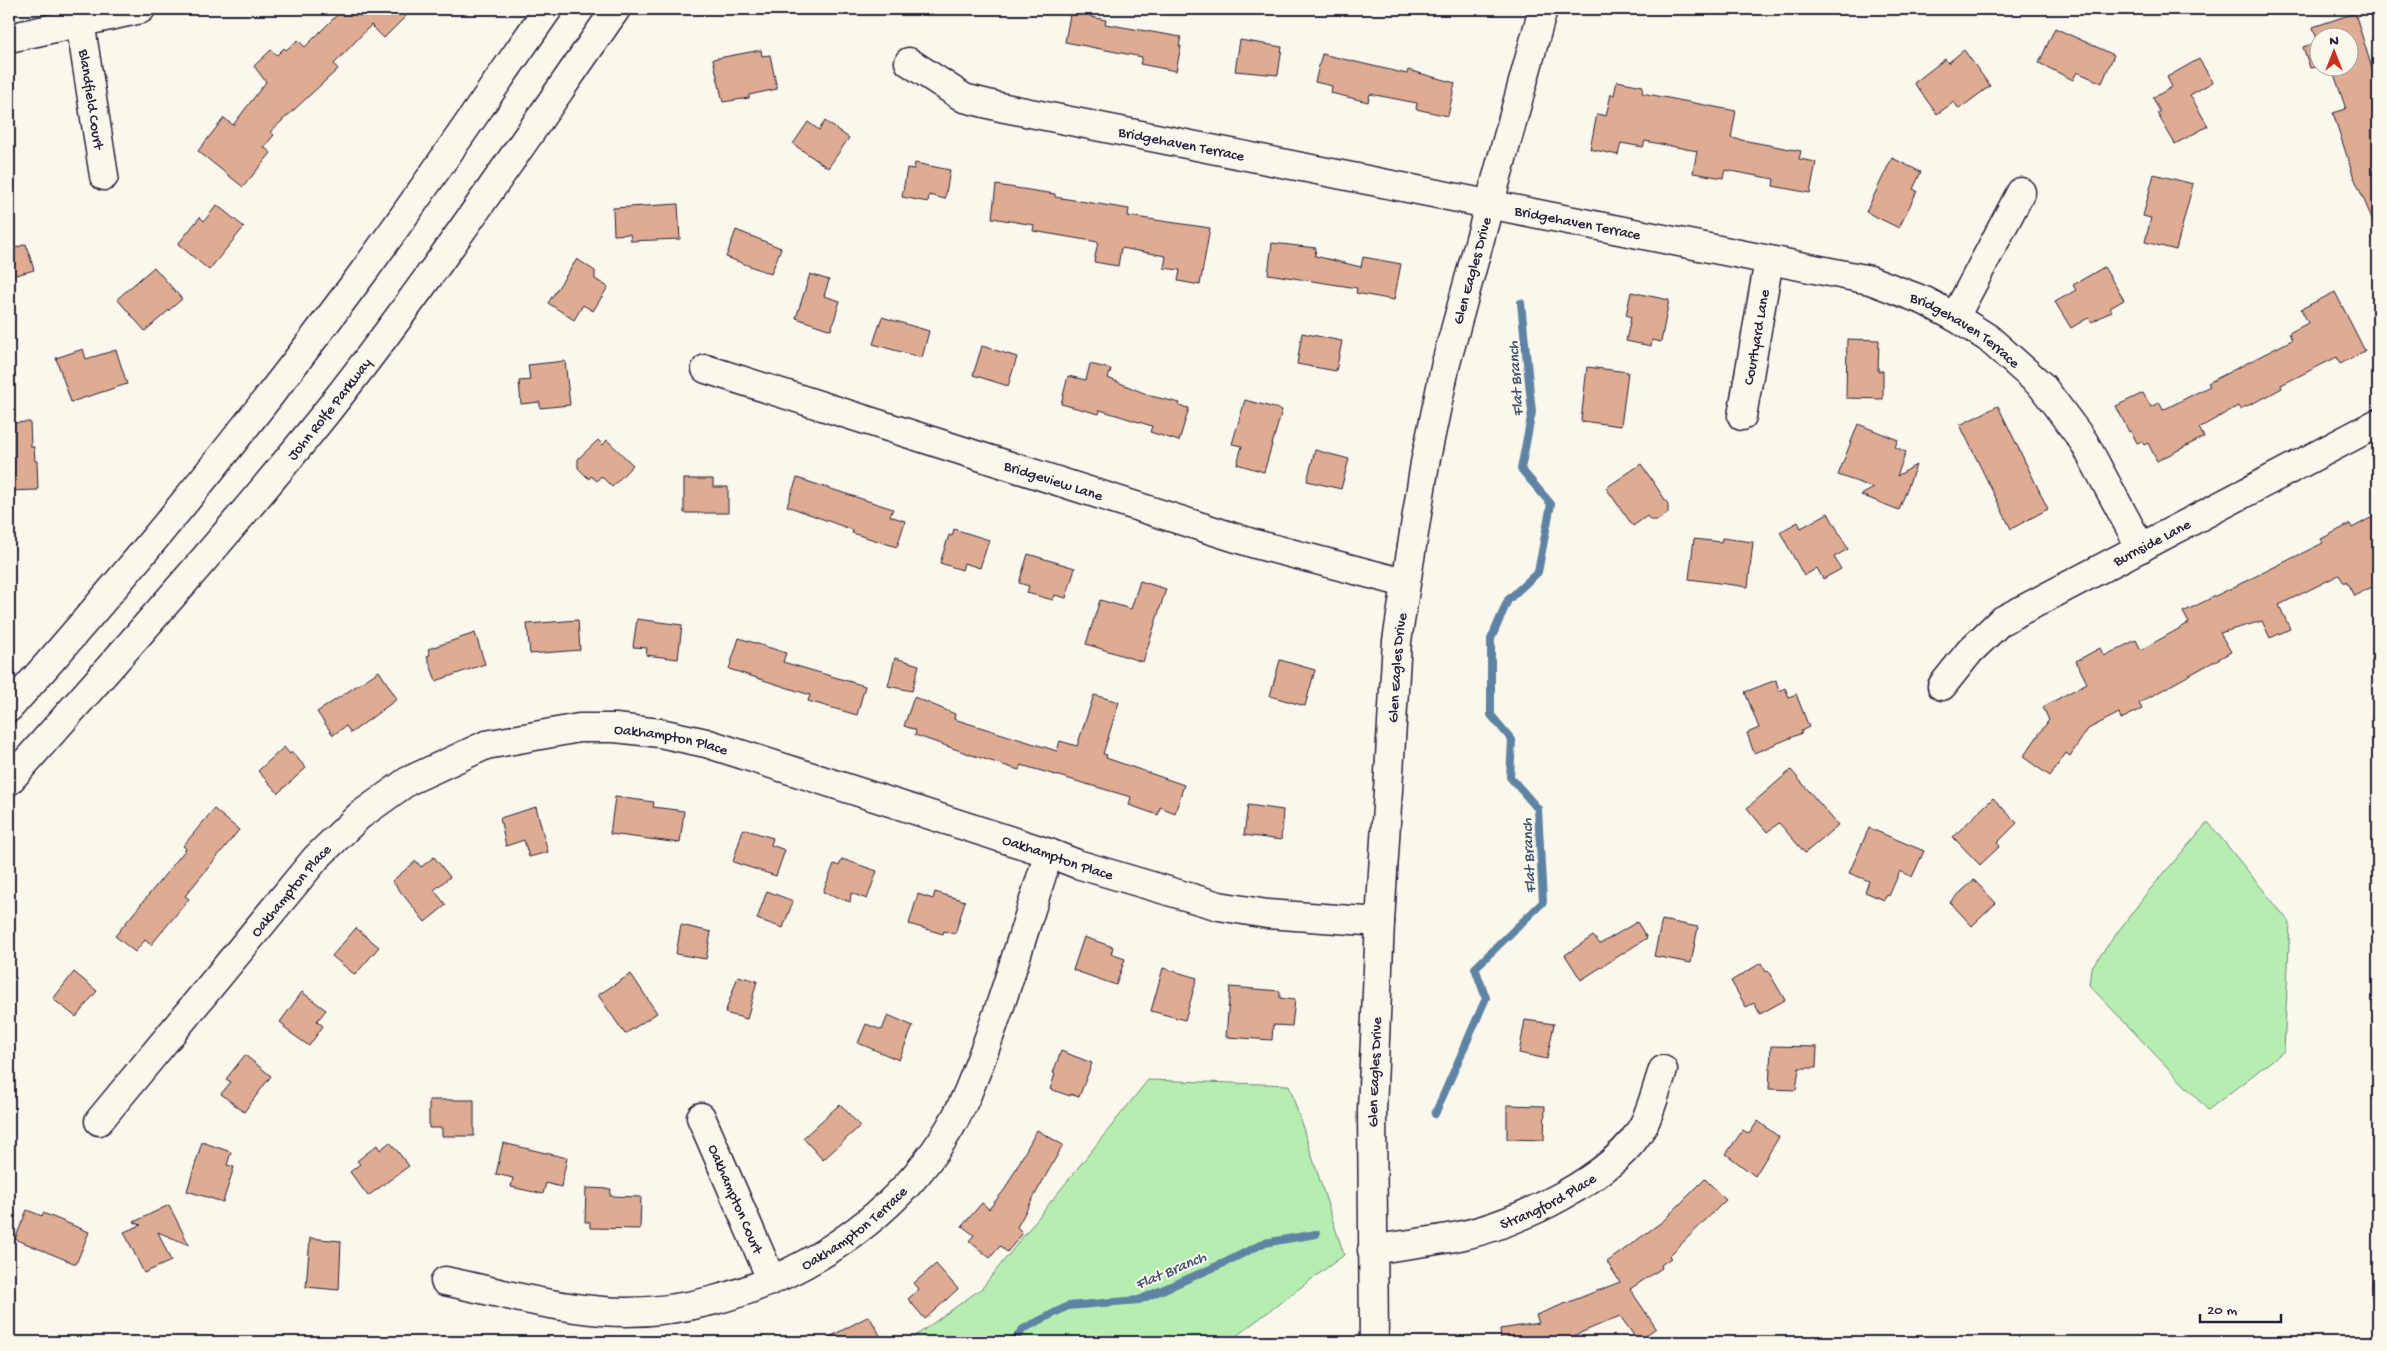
<svg xmlns="http://www.w3.org/2000/svg" width="2387" height="1351" viewBox="0 0 2387 1351" font-family="'Gochi Hand',sans-serif">
<style>
.green{fill:#b6eeb2;stroke:#6c8876}
.lines{fill:none;stroke-linecap:round;stroke-linejoin:round}
.stream{stroke:#5f84a3;stroke-width:8}
.building{fill:#dfab93;stroke:#22223b}
.minor-casing{stroke:#22223b;stroke-width:31}
.tertiary-casing{stroke:#22223b;stroke-width:31}
.secondary-casing{stroke:#22223b;stroke-width:31}
.minor{stroke:#fbf7ec;stroke-width:28}
.tertiary{stroke:#fbf7ec;stroke-width:28}
.secondary{stroke:#fbf7ec;stroke-width:28}
.labels{text-anchor:middle;stroke-width:4;stroke-linejoin:round;paint-order:stroke}
.street-label{font-size:15px;fill:#22223b;stroke:#fbf7ec}
.water-label{font-size:16px;font-style:italic;fill:#40536f;stroke:#fbf7ec}
</style>
<rect width="100%" height="100%" fill="#fbf7ec"/>
<filter id="ink" filterUnits="userSpaceOnUse"><feTurbulence type="fractalNoise" baseFrequency=".02" numOctaves="2"/><feDisplacementMap in="SourceGraphic" scale="10" xChannelSelector="R" yChannelSelector="G"/><feConvolveMatrix kernelMatrix="1 2 1 2 8 2 1 2 1" color-interpolation-filters="sRGB"/></filter>
<g filter="url(#ink)">
<g class="green">
<path d="M 2208,822 L 2290,923 L 2284,1051 L 2208,1110 L 2089,985 L 2091,968 L 2146,894 Z"/>
<path d="M 1148,1080 L 1289,1085 L 1344,1255 L 1228,1342 L 907,1342 L 982,1288 Z"/>
</g>
<g class="lines">
<g class="stream">
<path d="M 1435,1114 L 1486,998 L 1475,968 L 1543,902 L 1538,809 L 1510,777 L 1512,740 L 1491,715 L 1491,639 L 1508,600 L 1538,572 L 1551,504 L 1521,469 L 1532,412 L 1521,303"/>
<path d="M 1013,1342 L 1023,1329 L 1068,1306 L 1139,1300 L 1224,1263 L 1264,1243 L 1316,1234"/>
</g>
</g>
<g class="building">
<path d="M 343,9 L 413,9 L 384,38 L 371,25 L 334,64 L 338,69 L 270,132 L 274,135 L 264,147 L 271,153 L 243,187 L 198,151 L 224,118 L 233,125 L 266,82 L 254,66 L 271,50 L 277,55 L 284,48 L 286,50 L 298,40 L 305,47 Z"/>
<path d="M 1071,9 L 1092,9 L 1091,17 L 1106,20 L 1105,24 L 1181,37 L 1179,46 L 1181,46 L 1176,71 L 1140,64 L 1142,57 L 1065,42 Z"/>
<path d="M 2355,13 L 2378,88 L 2378,232 L 2353,175 L 2333,113 L 2346,109 L 2332,68 L 2350,68 L 2350,38 L 2320,38 L 2320,66 L 2310,68 L 2303,47 L 2318,42 L 2313,27 Z"/>
<path d="M 2055,28 L 2114,55 L 2102,83 L 2077,72 L 2073,80 L 2039,63 Z"/>
<path d="M 1240,40 L 1282,47 L 1278,75 L 1235,71 Z"/>
<path d="M 761,50 L 762,56 L 770,55 L 777,89 L 749,95 L 749,98 L 723,102 L 713,59 Z"/>
<path d="M 1964,50 L 1990,86 L 1959,109 L 1954,102 L 1937,114 L 1914,83 L 1945,59 L 1948,63 Z"/>
<path d="M 1322,54 L 1407,74 L 1408,70 L 1455,83 L 1448,116 L 1416,109 L 1417,103 L 1370,94 L 1368,102 L 1331,93 L 1332,86 L 1315,82 Z"/>
<path d="M 2199,59 L 2213,82 L 2190,95 L 2208,126 L 2175,144 L 2157,113 L 2160,112 L 2153,98 L 2172,87 L 2167,77 Z"/>
<path d="M 1617,81 L 1643,86 L 1642,93 L 1736,111 L 1731,138 L 1801,151 L 1799,159 L 1816,162 L 1810,193 L 1773,186 L 1774,179 L 1725,170 L 1723,178 L 1693,173 L 1697,151 L 1645,141 L 1643,147 L 1621,143 L 1618,155 L 1590,149 L 1597,114 L 1606,116 L 1611,94 L 1614,95 Z"/>
<path d="M 825,121 L 849,138 L 828,168 L 793,144 L 808,122 L 819,130 Z"/>
<path d="M 1892,158 L 1921,172 L 1913,189 L 1917,191 L 1899,228 L 1866,212 Z"/>
<path d="M 915,163 L 950,170 L 945,199 L 929,195 L 928,202 L 902,197 L 907,168 L 914,169 Z"/>
<path d="M 2154,174 L 2193,184 L 2176,250 L 2145,242 L 2151,218 L 2143,216 Z"/>
<path d="M 996,185 L 1055,194 L 1055,197 L 1129,209 L 1128,216 L 1210,228 L 1200,285 L 1178,281 L 1180,270 L 1164,268 L 1166,256 L 1121,248 L 1118,266 L 1094,262 L 1098,242 L 1033,231 L 1034,225 L 992,218 Z"/>
<path d="M 678,204 L 680,239 L 631,241 L 630,234 L 614,235 L 613,208 Z"/>
<path d="M 217,205 L 244,227 L 209,270 L 178,244 L 200,217 L 204,221 Z"/>
<path d="M 736,230 L 781,248 L 771,274 L 726,257 Z"/>
<path d="M 1272,243 L 1316,248 L 1315,256 L 1361,267 L 1363,257 L 1401,264 L 1394,300 L 1356,293 L 1357,288 L 1268,274 Z"/>
<path d="M 26,244 L 34,270 L 9,277 L 9,250 Z"/>
<path d="M 577,259 L 595,271 L 595,279 L 608,287 L 593,311 L 583,305 L 574,320 L 548,303 Z"/>
<path d="M 154,267 L 182,299 L 145,331 L 117,299 Z"/>
<path d="M 2104,267 L 2124,300 L 2110,308 L 2112,311 L 2092,322 L 2088,318 L 2071,328 L 2055,302 L 2076,290 L 2073,285 Z"/>
<path d="M 810,274 L 829,280 L 824,296 L 840,301 L 831,330 L 796,318 Z"/>
<path d="M 1631,292 L 1669,300 L 1661,342 L 1652,340 L 1651,346 L 1626,341 L 1631,317 L 1626,315 Z"/>
<path d="M 2335,292 L 2365,351 L 2340,364 L 2337,357 L 2281,385 L 2282,388 L 2264,398 L 2240,409 L 2238,406 L 2199,428 L 2204,437 L 2157,461 L 2148,443 L 2144,445 L 2142,441 L 2137,443 L 2131,431 L 2129,432 L 2116,406 L 2143,393 L 2151,407 L 2159,402 L 2163,410 L 2210,386 L 2208,383 L 2292,340 L 2289,333 L 2308,323 L 2301,309 Z"/>
<path d="M 882,317 L 929,331 L 922,358 L 873,344 Z"/>
<path d="M 1302,333 L 1342,341 L 1336,371 L 1297,364 Z"/>
<path d="M 1847,339 L 1879,340 L 1878,371 L 1883,371 L 1883,399 L 1846,398 Z"/>
<path d="M 982,346 L 1017,357 L 1008,386 L 973,375 Z"/>
<path d="M 83,349 L 86,359 L 116,350 L 127,384 L 71,402 L 56,358 Z"/>
<path d="M 565,361 L 570,405 L 540,408 L 540,402 L 521,404 L 519,381 L 530,380 L 528,365 Z"/>
<path d="M 1090,364 L 1111,369 L 1108,378 L 1151,396 L 1180,403 L 1179,406 L 1189,408 L 1179,441 L 1150,432 L 1152,426 L 1100,410 L 1099,414 L 1061,404 L 1068,376 L 1086,380 Z"/>
<path d="M 1587,367 L 1628,372 L 1621,426 L 1581,421 Z"/>
<path d="M 1245,400 L 1282,410 L 1264,472 L 1237,464 L 1242,446 L 1232,444 Z"/>
<path d="M 1998,406 L 2048,509 L 2011,529 L 1960,425 Z"/>
<path d="M 30,422 L 31,447 L 34,447 L 35,461 L 37,461 L 38,490 L 9,491 L 9,423 Z"/>
<path d="M 1858,424 L 1898,440 L 1895,447 L 1906,452 L 1897,476 L 1916,465 L 1899,510 L 1861,495 L 1874,488 L 1838,475 Z"/>
<path d="M 598,440 L 603,445 L 607,440 L 633,465 L 612,487 L 601,476 L 597,481 L 591,476 L 589,479 L 578,468 L 578,459 Z"/>
<path d="M 1315,450 L 1349,459 L 1341,489 L 1307,481 Z"/>
<path d="M 1641,464 L 1668,504 L 1668,513 L 1658,520 L 1650,520 L 1647,516 L 1633,526 L 1606,488 Z"/>
<path d="M 797,478 L 893,509 L 890,516 L 905,521 L 897,547 L 852,533 L 853,530 L 787,506 Z"/>
<path d="M 684,479 L 713,479 L 713,487 L 728,487 L 728,513 L 684,513 Z"/>
<path d="M 1828,513 L 1848,549 L 1834,557 L 1841,569 L 1823,579 L 1817,568 L 1804,576 L 1780,532 L 1798,522 L 1801,528 Z"/>
<path d="M 2378,514 L 2378,584 L 2354,596 L 2346,581 L 2344,583 L 2339,575 L 2279,605 L 2290,629 L 2270,638 L 2262,621 L 2220,633 L 2231,652 L 2139,703 L 2142,709 L 2121,719 L 2119,713 L 2088,729 L 2070,756 L 2066,753 L 2050,776 L 2023,757 L 2049,720 L 2043,707 L 2087,683 L 2076,661 L 2100,648 L 2104,656 L 2136,640 L 2141,650 L 2189,623 L 2183,612 L 2323,543 L 2321,539 L 2350,524 L 2352,528 Z"/>
<path d="M 954,529 L 989,540 L 980,568 L 964,563 L 962,570 L 940,563 L 949,535 L 952,536 Z"/>
<path d="M 1722,538 L 1753,542 L 1748,587 L 1689,579 L 1694,539 L 1721,542 Z"/>
<path d="M 1028,554 L 1075,568 L 1066,598 L 1055,595 L 1053,600 L 1027,593 L 1029,586 L 1019,583 Z"/>
<path d="M 1140,581 L 1166,589 L 1143,662 L 1086,644 L 1100,600 L 1131,609 Z"/>
<path d="M 637,619 L 682,625 L 678,659 L 646,655 L 647,648 L 633,647 Z"/>
<path d="M 578,620 L 580,650 L 530,654 L 527,624 Z"/>
<path d="M 475,633 L 485,664 L 436,681 L 427,656 L 430,655 L 428,649 Z"/>
<path d="M 739,638 L 786,653 L 783,662 L 865,686 L 857,715 L 808,701 L 810,695 L 729,669 Z"/>
<path d="M 895,658 L 919,665 L 912,691 L 888,686 Z"/>
<path d="M 1280,660 L 1315,670 L 1305,706 L 1270,696 Z"/>
<path d="M 379,671 L 397,699 L 351,733 L 346,726 L 333,735 L 317,712 Z"/>
<path d="M 1776,680 L 1779,691 L 1785,688 L 1789,697 L 1796,694 L 1809,727 L 1801,731 L 1802,733 L 1754,753 L 1747,733 L 1759,728 L 1745,692 Z"/>
<path d="M 1094,695 L 1119,702 L 1103,754 L 1107,755 L 1106,758 L 1184,785 L 1175,813 L 1160,807 L 1158,815 L 1129,805 L 1131,797 L 1021,765 L 1019,770 L 972,755 L 915,735 L 916,730 L 904,726 L 914,697 L 955,714 L 954,719 L 1057,751 L 1060,741 L 1077,746 Z"/>
<path d="M 284,747 L 290,754 L 292,752 L 306,768 L 278,793 L 258,771 Z"/>
<path d="M 1791,770 L 1838,825 L 1805,853 L 1779,823 L 1767,832 L 1747,808 Z"/>
<path d="M 615,797 L 654,802 L 653,807 L 684,811 L 680,843 L 610,834 Z"/>
<path d="M 1993,798 L 2017,823 L 1997,843 L 2000,846 L 1980,865 L 1953,837 Z"/>
<path d="M 1248,805 L 1283,810 L 1281,840 L 1244,835 Z"/>
<path d="M 536,807 L 548,852 L 529,857 L 524,840 L 506,846 L 500,818 Z"/>
<path d="M 214,809 L 239,830 L 185,896 L 189,899 L 151,945 L 145,940 L 135,952 L 115,936 L 186,849 L 183,846 Z"/>
<path d="M 1869,828 L 1924,851 L 1912,877 L 1900,871 L 1889,896 L 1887,895 L 1884,900 L 1865,892 L 1869,881 L 1849,873 Z"/>
<path d="M 743,829 L 773,838 L 771,845 L 785,850 L 776,876 L 733,862 Z"/>
<path d="M 434,857 L 450,877 L 434,890 L 446,905 L 425,922 L 392,881 L 416,861 L 421,867 Z"/>
<path d="M 842,859 L 877,871 L 867,899 L 851,893 L 850,902 L 823,892 L 834,864 L 839,866 Z"/>
<path d="M 1974,880 L 1996,903 L 1972,926 L 1950,902 Z"/>
<path d="M 767,891 L 793,901 L 783,928 L 757,919 Z"/>
<path d="M 935,892 L 965,901 L 955,934 L 944,931 L 943,934 L 909,924 L 918,894 L 933,899 Z"/>
<path d="M 1662,920 L 1698,927 L 1691,963 L 1654,956 Z"/>
<path d="M 1637,922 L 1647,938 L 1581,980 L 1565,955 L 1593,936 L 1600,944 Z"/>
<path d="M 681,925 L 711,932 L 706,959 L 676,954 Z"/>
<path d="M 356,928 L 379,947 L 355,975 L 332,956 Z"/>
<path d="M 1084,937 L 1113,947 L 1111,954 L 1125,959 L 1116,985 L 1073,970 Z"/>
<path d="M 1761,963 L 1766,972 L 1768,971 L 1785,1000 L 1760,1014 L 1754,1003 L 1746,1007 L 1731,981 Z"/>
<path d="M 1163,968 L 1197,978 L 1185,1020 L 1151,1011 Z"/>
<path d="M 74,972 L 97,991 L 76,1017 L 53,999 Z"/>
<path d="M 631,974 L 657,1013 L 625,1034 L 598,995 Z"/>
<path d="M 738,976 L 757,981 L 747,1019 L 725,1013 Z"/>
<path d="M 1230,987 L 1280,991 L 1280,998 L 1295,1000 L 1292,1026 L 1273,1025 L 1272,1040 L 1226,1037 Z"/>
<path d="M 302,992 L 326,1010 L 317,1021 L 323,1026 L 309,1046 L 284,1028 L 285,1026 L 280,1022 Z"/>
<path d="M 888,1015 L 913,1026 L 899,1060 L 858,1043 L 866,1024 L 882,1030 Z"/>
<path d="M 1525,1020 L 1554,1024 L 1547,1059 L 1519,1053 Z"/>
<path d="M 1771,1046 L 1817,1047 L 1816,1068 L 1799,1068 L 1796,1090 L 1769,1089 Z"/>
<path d="M 1061,1051 L 1092,1063 L 1079,1097 L 1070,1094 L 1070,1096 L 1050,1089 L 1055,1074 L 1053,1073 Z"/>
<path d="M 245,1055 L 271,1076 L 244,1112 L 221,1094 L 231,1082 L 226,1079 Z"/>
<path d="M 429,1100 L 474,1100 L 474,1136 L 442,1136 L 442,1128 L 429,1128 Z"/>
<path d="M 840,1104 L 860,1126 L 823,1160 L 803,1138 Z"/>
<path d="M 1507,1105 L 1545,1106 L 1544,1140 L 1507,1139 Z"/>
<path d="M 1758,1121 L 1779,1137 L 1755,1176 L 1726,1154 L 1743,1130 L 1749,1134 Z"/>
<path d="M 1037,1130 L 1063,1145 L 1017,1227 L 1023,1233 L 1007,1252 L 1000,1246 L 990,1258 L 969,1241 L 974,1235 L 962,1226 L 982,1203 L 989,1209 L 1005,1189 Z"/>
<path d="M 202,1142 L 231,1152 L 227,1165 L 234,1167 L 223,1202 L 187,1191 Z"/>
<path d="M 390,1142 L 409,1166 L 368,1196 L 350,1172 L 360,1164 L 357,1161 L 377,1145 L 380,1150 Z"/>
<path d="M 503,1143 L 567,1158 L 561,1187 L 546,1183 L 543,1194 L 511,1187 L 513,1178 L 496,1174 Z"/>
<path d="M 1705,1179 L 1726,1200 L 1669,1256 L 1671,1258 L 1661,1265 L 1662,1268 L 1630,1289 L 1656,1328 L 1638,1341 L 1620,1316 L 1559,1342 L 1501,1342 L 1500,1329 L 1539,1323 L 1536,1315 L 1620,1282 L 1607,1262 L 1663,1221 Z"/>
<path d="M 586,1188 L 611,1189 L 610,1196 L 641,1197 L 640,1229 L 590,1228 L 590,1222 L 585,1222 Z"/>
<path d="M 169,1205 L 189,1245 L 158,1232 L 171,1261 L 144,1273 L 124,1232 L 141,1225 L 134,1222 Z"/>
<path d="M 27,1210 L 42,1216 L 43,1213 L 89,1232 L 76,1264 L 15,1239 Z"/>
<path d="M 310,1238 L 341,1241 L 339,1290 L 306,1287 Z"/>
<path d="M 936,1264 L 958,1289 L 925,1319 L 908,1299 L 919,1289 L 914,1283 Z"/>
<path d="M 869,1316 L 884,1342 L 820,1342 Z"/>
</g>
<g class="lines">
<defs>
<g id="minor">
<path id="s1" d="M 80,21 L 104,176"/>
<path d="M 9,38 L 141,9"/>
<path id="s2" d="M 909,62 L 964,98 L 1000,107 L 1870,280 L 1925,301 L 1955,317 L 1988,338 L 2042,386 L 2084,442 L 2141,548"/>
<path d="M 1955,317 L 2021,192"/>
<path id="s3" d="M 706,369 L 1255,544 L 1405,583"/>
<path id="s4" d="M 1742,416 L 1769,260"/>
<path id="s5" d="M 1942,686 L 1970,651 L 2001,621 L 2378,423"/>
<path id="s6" d="M 701,1117 L 771,1279"/>
<path id="s7" d="M 99,1121 L 316,858 L 359,816 L 408,781 L 486,745 L 579,728 L 615,728 L 660,733 L 706,743 L 1049,853 L 1077,864 L 1219,906 L 1267,914 L 1380,922"/>
<path id="s8" d="M 1372,1250 C 1401,1245 1430,1242 1459,1236 C 1515,1225 1617,1177 1644,1124 C 1652,1107 1657,1087 1663,1070"/>
<path id="s9" d="M 445,1281 C 497,1292 550,1307 603,1311 C 748,1322 911,1227 968,1092 C 1000,1015 1023,932 1049,853"/>
</g>
<g id="tertiary">
<path id="s10" d="M 1374,1342 L 1372,1110 L 1380,922 L 1397,641 L 1425,463 L 1446,363 L 1543,9"/>
</g>
<g id="secondary">
<path d="M 9,708 C 133,569 251,424 362,274 C 426,187 486,97 548,9"/>
<path id="s11" d="M 9,781 C 116,660 224,540 325,414 C 428,284 521,145 616,9"/>
</g>
</defs>
<use href="#minor" class="minor-casing"/>
<use href="#tertiary" class="tertiary-casing"/>
<use href="#secondary" class="secondary-casing"/>
<use href="#minor" class="minor"/>
<use href="#tertiary" class="tertiary"/>
<use href="#secondary" class="secondary"/>
</g>
</g>
<g class="labels">
<g class="street-label">
<text dy="5" stroke="none"><textPath href="#s1" startOffset="79">Blandfield Court</textPath></text>
<text dy="5" stroke="none"><textPath href="#s2" startOffset="288">Bridgehaven Terrace</textPath></text>
<text dy="5" stroke="none"><textPath href="#s2" startOffset="692">Bridgehaven Terrace</textPath></text>
<text dy="5" stroke="none"><textPath href="#s10" startOffset="1080">Glen Eagles Drive</textPath></text>
<text dy="5" stroke="none"><textPath href="#s2" startOffset="1098">Bridgehaven Terrace</textPath></text>
<text dy="5" stroke="none"><textPath href="#s4" startOffset="80">Courtyard Lane</textPath></text>
<text dy="5" stroke="none"><textPath href="#s11" startOffset="491">John Rolfe Parkway</textPath></text>
<text dy="5" stroke="none"><textPath href="#s3" startOffset="365">Bridgeview Lane</textPath></text>
<text dy="5" stroke="none"><textPath href="#s5" startOffset="258">Burnside Lane</textPath></text>
<text dy="5" stroke="none"><textPath href="#s10" startOffset="675">Glen Eagles Drive</textPath></text>
<text dy="5" stroke="none"><textPath href="#s7" startOffset="735">Oakhampton Place</textPath></text>
<text dy="5" stroke="none"><textPath href="#s7" startOffset="1140">Oakhampton Place</textPath></text>
<text dy="5" stroke="none"><textPath href="#s7" startOffset="300">Oakhampton Place</textPath></text>
<text dy="5" stroke="none"><textPath href="#s10" startOffset="270">Glen Eagles Drive</textPath></text>
<text dy="5" stroke="none"><textPath href="#s6" startOffset="89">Oakhampton Court</textPath></text>
<text dy="5" stroke="none"><textPath href="#s8" startOffset="184">Strangford Place</textPath></text>
<text dy="5" stroke="none"><textPath href="#s9" startOffset="432">Oakhampton Terrace</textPath></text>
</g>
<g class="water-label">
<text transform="translate(1514 379) rotate(-94)" y="6">Flat Branch</text>
<text transform="translate(1527 856) rotate(-93)" y="6">Flat Branch</text>
<text transform="translate(1170 1269) rotate(-23)" y="6">Flat Branch</text>
</g>
</g>
<rect width="2387" height="1351" fill="none" stroke="#fbf7ec" stroke-width="30"/>
<rect x="15" y="15" width="2357" height="1321" fill="none" stroke="#22223b" stroke-width="2" filter="url(#ink)"/>
<g transform="translate(2334 52)"><circle r="24" fill="#fbf7ec" stroke="#a4a2a5"/>
<path d="M0-4L9 19L0 12L-9 19Z" fill="#c8321e"/>
<text y="-8" font-size="14" font-weight="bold" text-anchor="middle" fill="#22223b">N</text>
</g>
<path d="M2200 1314v8h81v-8" fill="none" stroke="#22223b" stroke-width="2.5"/>
<text x="2207" y="1314" font-size="15" fill="#22223b" stroke="#fbf7ec" stroke-width="4" paint-order="stroke">20 m</text>
</svg>
